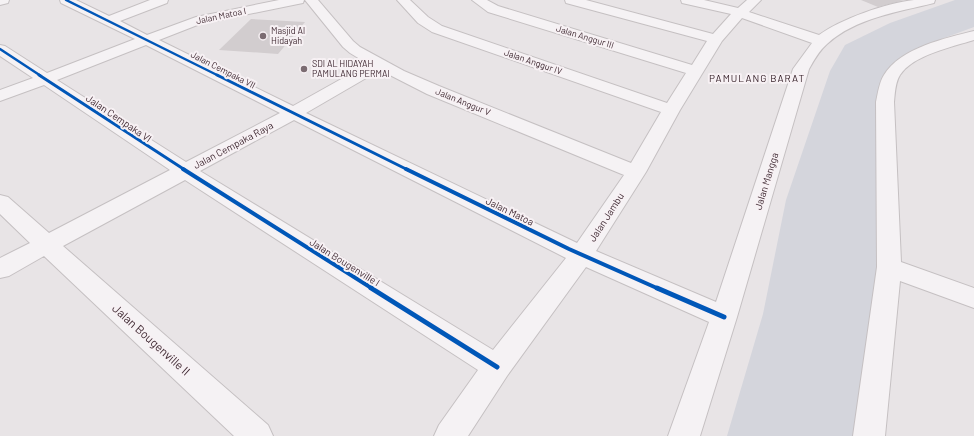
<svg xmlns="http://www.w3.org/2000/svg" width="974" height="436" viewBox="0 0 974 436" font-family="Barlow,sans-serif">
<style>
.green{fill:#d4d5dc}
.building{fill:#d2cdcf}
.lines{fill:none;stroke-linecap:round;stroke-linejoin:round}
.minor-casing{stroke:#c5c0c2;stroke-width:2}
.minor{fill:#f5f2f4;fill-rule:evenodd}
.cycleway-far3-casing{stroke:#f7f1f4;stroke-width:4}
.cycleway-far2-casing{stroke:#f7f1f4;stroke-width:5}
.cycleway-far1-casing{stroke:#f7f1f4;stroke-width:6}
.cycleway-casing{stroke:#f7f1f4;stroke-width:8}
.cycleway-far3{stroke:#0057b8;stroke-width:2.5}
.cycleway-far2{stroke:#0057b8;stroke-width:3}
.cycleway-far1{stroke:#0057b8;stroke-width:4}
.cycleway{stroke:#0057b8;stroke-width:5}
.poi-dot{fill:#7b6c72;stroke:#f7f1f4;stroke-width:1.5}
.labels{text-anchor:middle;stroke-width:4;stroke-linejoin:round;paint-order:stroke}
.far-street-label{font-size:9px;fill:#412b34;stroke:#f7f1f4}
.far-poi-label{font-size:9px;fill:#412b34;stroke:#f7f1f4;text-anchor:start}
.far-quarter-label{font-size:10px;letter-spacing:1px;fill:#321d25;stroke:#f7f1f4}
.street-label{font-size:10px;fill:#412b34;stroke:#f7f1f4}
.near-street-label{font-size:12px;fill:#412b34;stroke:#f7f1f4}
</style>
<rect width="100%" height="100%" fill="#e8e4e6"/>
<path class="green" d="M 955,0 L 974,0 L 974,27 L 928,44 L 894,69 L 868,436 L 727,436 L 763,314 L 786,200 L 830,71 L 845,45 L 890,23 Z"/>
<g class="building">
<path d="M 861,0 L 904,0 L 878,7 Z"/>
<path d="M 251,19 L 305,22 L 278,54 L 219,50 Z"/>
</g>
<g class="lines">
<defs>
<g id="minor">
<path d="M 0,0 L 9,0 L 8,3 L 0,5 Z"/>
<path d="M 60,0 L 76,0 L 109,16 L 150,0 L 168,0 L 167,3 L 120,21 L 147,35 L 196,17 L 279,0 L 304,0 L 303,3 L 298,4 L 200,24 L 159,40 L 293,106 L 368,64 L 350,53 L 343,47 L 305,0 L 318,0 L 353,41 L 360,47 L 404,71 L 439,86 L 631,163 L 661,112 L 432,32 L 418,23 L 397,0 L 410,0 L 428,17 L 442,26 L 667,103 L 686,73 L 488,12 L 472,0 L 487,0 L 498,6 L 692,65 L 707,41 L 566,3 L 565,0 L 586,0 L 713,34 L 731,14 L 682,3 L 681,0 L 704,0 L 738,8 L 747,0 L 761,0 L 749,12 L 819,35 C 841,19 886,3 914,0 C 921,0 928,0 935,0 L 934,3 C 898,12 855,18 827,44 C 819,51 814,60 809,69 L 737,317 L 700,436 L 668,436 L 709,322 L 586,267 L 507,376 L 468,436 L 434,436 L 439,425 L 478,370 L 185,180 L 63,246 L 268,425 L 273,436 L 234,436 L 44,256 L 9,276 L 0,278 L 0,258 L 30,243 L 0,214 L 0,195 L 8,197 L 49,233 L 170,170 L 44,85 L 0,101 L 0,90 L 33,78 L 0,56 L 0,45 L 5,46 L 47,73 L 135,39 L 61,3 ZM 742,18 L 812,43 L 793,69 L 716,302 L 596,251 L 646,172 L 680,110 L 722,41 ZM 146,45 L 280,113 L 186,162 L 57,80 ZM 380,70 L 427,94 L 624,175 L 577,243 L 306,113 ZM 294,120 L 566,258 L 493,350 L 200,171 Z"/>
<path d="M 974,31 L 974,40 C 952,47 913,55 900,75 C 895,83 895,93 894,102 L 901,262 L 974,288 L 974,308 L 900,281 L 885,436 L 853,436 L 877,267 L 876,102 C 878,93 879,83 884,75 C 900,48 946,38 974,31 Z"/>
</g>
</defs>
<use href="#minor" class="minor-casing"/>
<use href="#minor" class="minor"/>
<defs>
<g id="cycleway-far3">
<path d="M 66,0 L 219,76"/>
<path d="M 0,49 L 41,76"/>
</g>
<g id="cycleway-far2">
<path d="M 39,75 L 185,170"/>
<path d="M 217,75 L 408,170"/>
</g>
<g id="cycleway-far1">
<path d="M 183,169 L 373,289"/>
<path d="M 406,169 L 569,249 L 659,289"/>
</g>
<g id="cycleway">
<path d="M 371,288 L 497,367"/>
<path d="M 657,288 L 724,317"/>
</g>
</defs>
<use href="#cycleway-far3" class="cycleway-far3-casing"/>
<use href="#cycleway-far2" class="cycleway-far2-casing"/>
<use href="#cycleway-far1" class="cycleway-far1-casing"/>
<use href="#cycleway" class="cycleway-casing"/>
<use href="#cycleway-far3" class="cycleway-far3"/>
<use href="#cycleway-far2" class="cycleway-far2"/>
<use href="#cycleway-far1" class="cycleway-far1"/>
<use href="#cycleway" class="cycleway"/>
</g>
<g class="poi-dot">
<circle cx="263" cy="36" r="4"/>
<circle cx="304" cy="69" r="4"/>
</g>
<g class="labels">
<g class="far-street-label">
<text transform="translate(221 16) rotate(-12)" y="3">Jalan Matoa I</text>
<text transform="translate(585 37) rotate(17)" y="3">Jalan Anggur III</text>
<text transform="translate(533 62) rotate(19)" y="3">Jalan Anggur IV</text>
<text transform="translate(223 70) rotate(27)" y="3">Jalan Cempaka VII</text>
<text transform="translate(463 102) rotate(22)" y="3">Jalan Anggur V</text>
</g>
<g class="far-poi-label">
<text x="271" y="34">Masjid Al<tspan x="271" dy="10">Hidayah</tspan></text>
<text x="312" y="67">SDI AL HIDAYAH<tspan x="312" dy="10">PAMULANG PERMAI</tspan></text>
</g>
<g class="far-quarter-label">
<text x="757" y="82">PAMULANG BARAT</text>
</g>
<g class="street-label">
<text transform="translate(119 118) rotate(34)" y="4">Jalan Cempaka VI</text>
<text transform="translate(233 145) rotate(-28)" y="4">Jalan Cempaka Raya</text>
<text transform="translate(766 181) rotate(-73)" y="4">Jalan Mangga</text>
<text transform="translate(510 211) rotate(26)" y="4">Jalan Matoa</text>
<text transform="translate(606 217) rotate(-57)" y="4">Jalan Jambu</text>
<text transform="translate(345 262) rotate(32)" y="4">Jalan Bougenville I</text>
</g>
<g class="near-street-label">
<text transform="translate(151 340) rotate(42)" y="4">Jalan Bougenville II</text>
</g>
</g>
</svg>
